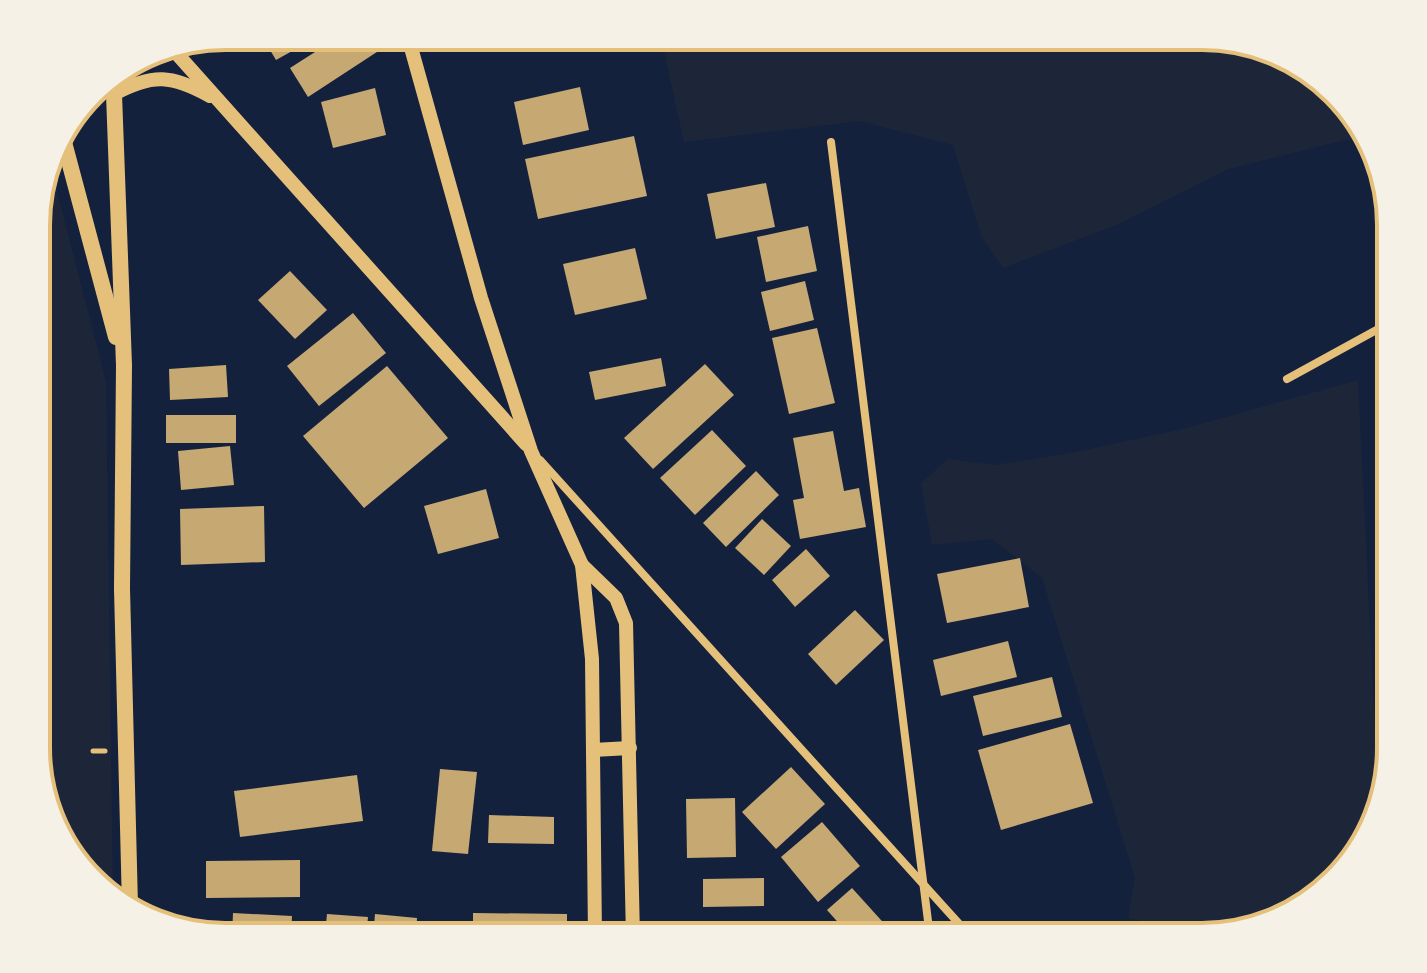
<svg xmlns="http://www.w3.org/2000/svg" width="1427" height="973" viewBox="0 0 1427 973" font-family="Ubuntu,sans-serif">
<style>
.green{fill:#1d2539}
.building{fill:#c6a872}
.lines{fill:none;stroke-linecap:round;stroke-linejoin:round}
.path{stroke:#e5c07b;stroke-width:5}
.minor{stroke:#e5c07b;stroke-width:8}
.tertiary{stroke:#e5c07b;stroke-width:14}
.secondary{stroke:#e5c07b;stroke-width:16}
.rim{fill:none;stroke:#e5c07b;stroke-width:4}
</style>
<rect width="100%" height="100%" fill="#14213d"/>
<g class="green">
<path d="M 1214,36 L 1317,75 L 1366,131 L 1368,139 L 1345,140 L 1228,169 L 1116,225 L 1003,268 L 981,235 L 953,145 L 860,121 L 684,142 L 662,42 Z"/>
<path d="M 50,164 L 106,382 L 113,900 L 61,842 L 38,773 L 38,200 Z"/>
<path d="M 1358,380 L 1378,794 L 1352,863 L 1286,917 L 1218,933 L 1217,930 L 1164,926 L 1128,918 L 1135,878 L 1042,578 L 992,539 L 932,545 L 921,483 L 948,459 L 994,465 L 1066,454 L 1183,429 Z"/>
</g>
<g class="building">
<path d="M 377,44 L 380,50 L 308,97 L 290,68 L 326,45 Z"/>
<path d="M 267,45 L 303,45 L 276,60 Z"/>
<path d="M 580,87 L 589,130 L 523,145 L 514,102 Z"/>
<path d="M 375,88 L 386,135 L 333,148 L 321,102 Z"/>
<path d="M 634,136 L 647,196 L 538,219 L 525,159 Z"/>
<path d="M 766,183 L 775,227 L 716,239 L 707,194 Z"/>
<path d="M 808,226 L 817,271 L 766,282 L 757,237 Z"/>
<path d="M 635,248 L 647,299 L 575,315 L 563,264 Z"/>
<path d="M 290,271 L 327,310 L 295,339 L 258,300 Z"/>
<path d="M 805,281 L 814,320 L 770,331 L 761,292 Z"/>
<path d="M 353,313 L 386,353 L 319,406 L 287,366 Z"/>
<path d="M 817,328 L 835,403 L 789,414 L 772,338 Z"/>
<path d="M 661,358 L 666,386 L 595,400 L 589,372 Z"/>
<path d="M 705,364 L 734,395 L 653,469 L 624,438 Z"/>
<path d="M 226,365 L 228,397 L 170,400 L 169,369 Z"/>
<path d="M 387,366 L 448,438 L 364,508 L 303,436 Z"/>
<rect x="166" y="415" width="70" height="28"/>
<path d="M 712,430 L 746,466 L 695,515 L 660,478 Z"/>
<path d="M 833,431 L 844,491 L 859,488 L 866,527 L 800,539 L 793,500 L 804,498 L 793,438 Z"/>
<path d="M 230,446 L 234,485 L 181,490 L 178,451 Z"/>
<path d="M 756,471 L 779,495 L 726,547 L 703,523 Z"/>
<path d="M 486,489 L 499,538 L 438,554 L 424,506 Z"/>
<path d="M 264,506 L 265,562 L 181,565 L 180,509 Z"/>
<path d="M 762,519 L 791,546 L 764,575 L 735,548 Z"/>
<path d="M 806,549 L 830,576 L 795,607 L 772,580 Z"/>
<path d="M 1020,558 L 1029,607 L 947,623 L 937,574 Z"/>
<path d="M 855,610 L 884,640 L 836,685 L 808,654 Z"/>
<path d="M 1008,641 L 1017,677 L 941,696 L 933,660 Z"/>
<path d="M 1052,677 L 1062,717 L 983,736 L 973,696 Z"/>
<path d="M 1070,724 L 1093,803 L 1001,830 L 978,750 Z"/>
<path d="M 791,767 L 825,804 L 776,849 L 742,812 Z"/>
<path d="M 440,769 L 477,772 L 468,854 L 432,851 Z"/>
<path d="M 357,775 L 363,821 L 240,837 L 234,791 Z"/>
<path d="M 735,798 L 736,857 L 687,858 L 686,799 Z"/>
<path d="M 489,815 L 554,817 L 554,844 L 488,843 Z"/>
<path d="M 822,822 L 860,866 L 818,902 L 781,857 Z"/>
<path d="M 300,860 L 300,897 L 206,898 L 206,861 Z"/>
<path d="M 764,878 L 764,906 L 703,907 L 703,879 Z"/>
<path d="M 852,888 L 890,930 L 882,937 L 851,937 L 827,910 Z"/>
<path d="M 233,913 L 292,916 L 291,937 L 232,937 Z"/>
<path d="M 473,913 L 567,914 L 567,937 L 473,937 Z"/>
<path d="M 327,914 L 368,917 L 366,936 L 325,933 Z"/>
<path d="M 375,914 L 417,918 L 416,937 L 373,937 Z"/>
</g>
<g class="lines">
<path class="path" d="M 93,751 L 105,751"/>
<g class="minor">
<path d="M 831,142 L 930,937"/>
<path d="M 1287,379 L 1391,322"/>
<path d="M 540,460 L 971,937"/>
</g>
<g class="tertiary">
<path d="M 410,44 L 481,298 L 531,451 L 582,565 L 592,659 L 595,937"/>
<path d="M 170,46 L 526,444"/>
<path d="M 114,94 C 153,73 172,75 210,96"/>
<path d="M 582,565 L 616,598 L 626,623 L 633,937"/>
<path d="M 593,750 L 630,748"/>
</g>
<g class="secondary">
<path d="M 109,78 L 114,94 L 124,365 L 122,589 L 130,906"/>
<path d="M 61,131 L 116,337"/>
</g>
</g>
<path d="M0 0H1427V973H0ZM225 50H1202A175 175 0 0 1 1377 225V748A175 175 0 0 1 1202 923H225A175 175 0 0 1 50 748V225A175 175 0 0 1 225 50Z" fill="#f6f1e7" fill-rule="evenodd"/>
<path class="rim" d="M225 50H1202A175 175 0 0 1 1377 225V748A175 175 0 0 1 1202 923H225A175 175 0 0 1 50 748V225A175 175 0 0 1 225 50Z"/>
</svg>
